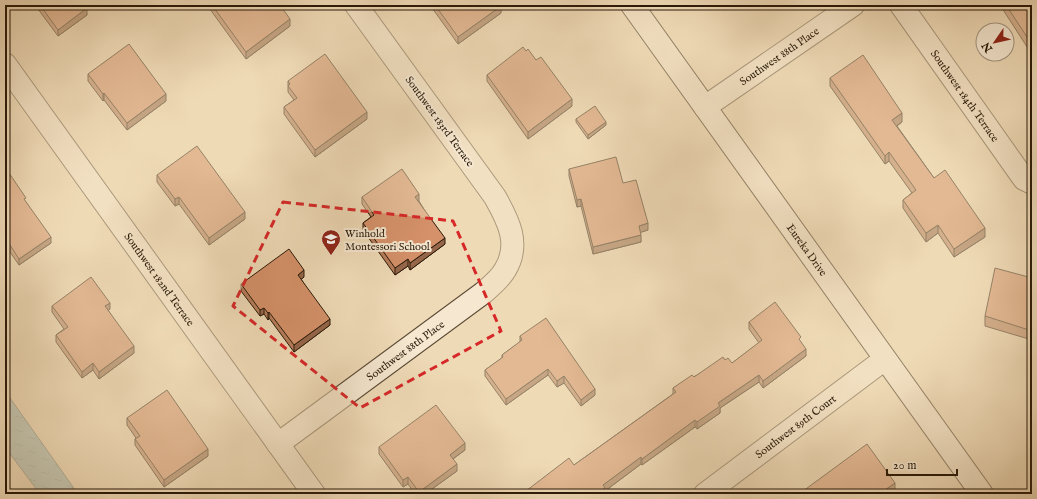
<svg xmlns="http://www.w3.org/2000/svg" width="1037" height="499" viewBox="0 0 1037 499" font-family="'IM FELL English',serif">
<style>
.water{fill:url(#water-ripples);stroke:#6e7970}
.lines{fill:none;stroke-linecap:round;stroke-linejoin:round}
.minor-casing{stroke:#5a4934;stroke-width:24}
.secondary-casing{stroke:#291908;stroke-width:24}
.minor{stroke:#f5e7d0;stroke-width:22}
.secondary{stroke:#f5e7d0;stroke-width:22}
.wall{fill:#b77d5b;stroke:#291908}
.shaded-wall{fill:#95664a;stroke:#291908}
.building{fill:#d5916a;stroke:#291908}
.marked{fill:none;stroke:#d62828;stroke-width:3;stroke-dasharray:8 5;stroke-linejoin:round}
.labels{text-anchor:middle;stroke-width:4;stroke-linejoin:round;paint-order:stroke}
.street-label{font-size:11px;fill:#291908;stroke:#f5e7d0}
.poi-label{font-size:11px;fill:#291908;stroke:#f5e7d0;text-anchor:start}
</style>
<defs>
<pattern id="water-ripples" width="26" height="14" patternUnits="userSpaceOnUse"><rect width="26" height="14" fill="#9cb9b6"/><path d="M2 4q2-2 4 0t4 0M15 11q2-2 4 0t4 0" fill="none" stroke="#869e9b"/></pattern>
</defs>
<rect width="100%" height="100%" fill="#efdab7"/>
<filter id="stains"><feTurbulence type="fractalNoise" baseFrequency=".005" numOctaves="4"/><feColorMatrix values="0 0 0 0 .2 0 0 0 0 .09 0 0 0 0 .02 0 0 0 .5 -.17"/></filter>
<radialGradient id="worn" r=".72"><stop offset=".6" stop-color="#630" stop-opacity="0"/><stop offset="1" stop-color="#630" stop-opacity=".3"/></radialGradient>
<path class="water" d="M 5,391 L 78,494 L 40,494 L 5,447 Z"/>
<g class="lines">
<defs>
<g id="minor">
<path id="s1" d="M 901,5 L 1024,179 L 1032,183"/>
<path id="s2" d="M 5,64 L 314,494"/>
<path id="s3" d="M 705,107 L 853,5"/>
<path id="s4" d="M 278,444 L 483,293 C 491,286 500,279 505,270 C 521,244 508,220 495,197 L 356,5"/>
<path id="s5" d="M 705,494 L 885,359"/>
</g>
<g id="secondary">
<path id="s6" d="M 632,5 L 982,494"/>
</g>
</defs>
<use href="#minor" class="minor-casing"/>
<use href="#secondary" class="secondary-casing"/>
<use href="#minor" class="minor"/>
<use href="#secondary" class="secondary"/>
</g>
<g class="wall">
<path d="M 35,5 L 86,5 L 85,6 L 87,15 L 58,36 Z"/>
<path d="M 207,5 L 280,5 L 290,26 L 246,59 Z"/>
<path d="M 430,5 L 500,5 L 501,13 L 458,44 Z"/>
<path d="M 720,5 L 732,5 L 724,10 Z"/>
<path d="M 1000,5 L 1032,5 L 1031,53 Z"/>
<path d="M 526,51 L 536,60 L 572,106 L 528,139 L 487,81 L 487,75 Z"/>
<path d="M 88,74 L 166,101 L 127,130 L 104,100 L 103,101 L 88,81 Z"/>
<path d="M 830,78 L 902,122 L 897,126 L 934,178 L 985,237 L 954,257 L 938,233 L 926,242 L 903,208 L 903,200 L 912,193 L 889,161 L 885,164 L 830,86 Z"/>
<path d="M 288,81 L 367,119 L 315,157 L 284,114 L 284,107 L 294,100 L 288,92 Z"/>
<path d="M 576,119 L 606,125 L 588,139 L 576,122 Z"/>
<path d="M 569,169 L 648,230 L 640,232 L 641,242 L 593,254 L 581,206 L 577,207 L 569,176 Z"/>
<path d="M 157,175 L 245,219 L 209,245 L 179,204 L 175,206 L 157,182 Z"/>
<path d="M 362,197 L 419,201 L 445,244 L 410,270 L 408,266 L 395,275 L 363,230 L 363,223 L 371,217 L 362,204 Z"/>
<path d="M 26,202 L 51,243 L 19,265 L 10,252 L 5,255 Z"/>
<path d="M 304,277 L 301,279 L 330,325 L 294,352 L 269,318 L 268,320 L 264,314 L 260,316 L 241,291 L 241,284 Z"/>
<path d="M 1032,278 L 1032,340 L 985,326 L 985,316 Z"/>
<path d="M 52,306 L 110,309 L 108,310 L 134,353 L 99,379 L 93,370 L 82,378 L 56,342 L 56,335 L 64,329 L 52,312 Z"/>
<path d="M 749,322 L 801,343 L 806,356 L 763,388 L 759,382 L 720,408 L 720,413 L 697,429 L 695,427 L 642,465 L 641,464 L 605,491 L 605,494 L 574,465 L 673,394 L 673,388 L 725,360 L 732,363 L 759,343 L 749,329 Z"/>
<path d="M 520,336 L 595,395 L 581,406 L 564,383 L 557,387 L 548,375 L 506,405 L 485,376 L 485,370 L 502,358 L 502,355 L 520,342 Z"/>
<path d="M 127,418 L 208,456 L 164,487 L 135,445 L 135,439 L 136,438 L 127,425 Z"/>
<path d="M 1032,430 L 1032,442 L 1030,439 L 1030,432 Z"/>
<path d="M 379,447 L 465,450 L 453,459 L 457,471 L 425,494 L 415,494 L 408,484 L 403,487 L 379,454 Z"/>
</g>
<g class="shaded-wall">
<path d="M 724,5 L 732,5 L 724,10 Z"/>
<path d="M 501,6 L 501,13 L 458,44 L 458,37 Z"/>
<path d="M 87,8 L 87,15 L 58,36 L 58,30 Z"/>
<path d="M 290,19 L 290,26 L 246,59 L 246,52 Z"/>
<path d="M 1031,43 L 1032,43 L 1032,52 L 1031,53 Z"/>
<path d="M 104,93 L 104,100 L 103,101 L 103,94 Z"/>
<path d="M 166,94 L 166,101 L 127,130 L 127,123 Z"/>
<path d="M 572,99 L 572,106 L 528,139 L 528,132 Z"/>
<path d="M 367,112 L 367,119 L 315,157 L 315,150 Z"/>
<path d="M 902,113 L 902,122 L 892,129 L 892,120 Z"/>
<path d="M 606,122 L 606,125 L 588,139 L 588,135 Z"/>
<path d="M 889,152 L 889,161 L 885,164 L 885,156 Z"/>
<path d="M 419,194 L 419,201 L 415,203 L 415,197 Z"/>
<path d="M 179,197 L 179,204 L 175,206 L 175,199 Z"/>
<path d="M 581,199 L 581,206 L 577,207 L 577,200 Z"/>
<path d="M 245,212 L 245,219 L 209,245 L 209,238 Z"/>
<path d="M 648,223 L 648,230 L 639,233 L 639,226 Z"/>
<path d="M 938,225 L 938,233 L 926,242 L 926,233 Z"/>
<path d="M 985,228 L 985,237 L 954,257 L 954,249 Z"/>
<path d="M 641,235 L 641,242 L 593,254 L 593,247 Z"/>
<path d="M 51,237 L 51,243 L 19,265 L 19,259 Z"/>
<path d="M 445,238 L 445,244 L 410,270 L 410,263 Z"/>
<path d="M 10,245 L 10,252 L 5,255 L 5,249 Z"/>
<path d="M 408,259 L 408,266 L 395,275 L 395,268 Z"/>
<path d="M 304,270 L 304,277 L 298,282 L 298,275 Z"/>
<path d="M 110,303 L 110,309 L 105,313 L 105,306 Z"/>
<path d="M 264,308 L 264,314 L 260,316 L 260,310 Z"/>
<path d="M 269,312 L 269,318 L 268,320 L 268,313 Z"/>
<path d="M 330,319 L 330,325 L 294,352 L 294,345 Z"/>
<path d="M 134,346 L 134,353 L 99,379 L 99,372 Z"/>
<path d="M 806,349 L 806,356 L 763,388 L 763,381 Z"/>
<path d="M 93,363 L 93,370 L 82,378 L 82,372 Z"/>
<path d="M 548,369 L 548,375 L 506,405 L 506,399 Z"/>
<path d="M 759,375 L 759,382 L 720,408 L 720,413 L 697,429 L 697,422 L 718,403 Z"/>
<path d="M 564,376 L 564,383 L 557,387 L 557,381 Z"/>
<path d="M 595,389 L 595,395 L 581,406 L 581,400 Z"/>
<path d="M 695,420 L 695,427 L 642,465 L 642,459 Z"/>
<path d="M 465,443 L 465,450 L 450,461 L 450,455 Z"/>
<path d="M 208,449 L 208,456 L 164,487 L 164,480 Z"/>
<path d="M 641,457 L 641,464 L 605,491 L 605,494 L 597,494 L 603,485 Z"/>
<path d="M 457,464 L 457,471 L 425,494 L 419,494 L 419,492 Z"/>
<path d="M 408,477 L 408,484 L 403,487 L 403,480 Z"/>
<path d="M 895,483 L 895,490 L 889,494 L 879,494 Z"/>
</g>
<g class="building">
<path d="M 40,5 L 84,5 L 87,8 L 58,30 Z"/>
<path d="M 212,5 L 280,5 L 290,19 L 246,52 Z"/>
<path d="M 435,5 L 500,5 L 501,6 L 458,37 Z"/>
<path d="M 1006,5 L 1032,5 L 1032,43 L 1031,43 Z"/>
<path d="M 129,44 L 166,94 L 127,123 L 104,93 L 103,94 L 88,74 Z"/>
<path d="M 523,47 L 526,51 L 528,49 L 536,60 L 541,57 L 572,99 L 528,132 L 487,75 Z"/>
<path d="M 325,54 L 367,112 L 315,150 L 284,107 L 297,98 L 288,86 L 290,84 L 288,81 Z"/>
<path d="M 863,55 L 902,113 L 892,120 L 934,178 L 945,170 L 985,228 L 954,249 L 938,225 L 926,233 L 903,200 L 916,190 L 889,152 L 885,156 L 830,78 Z"/>
<path d="M 595,106 L 606,122 L 588,135 L 576,119 Z"/>
<path d="M 197,146 L 245,212 L 209,238 L 179,197 L 175,199 L 157,175 Z"/>
<path d="M 616,157 L 623,183 L 636,180 L 648,223 L 639,226 L 641,235 L 593,247 L 581,199 L 577,200 L 569,169 Z"/>
<path d="M 402,169 L 419,194 L 415,197 L 445,238 L 410,263 L 408,259 L 395,268 L 363,223 L 374,215 L 362,197 Z"/>
<path d="M 7,170 L 26,198 L 24,199 L 51,237 L 19,259 L 10,245 L 5,249 L 5,171 Z"/>
<path d="M 289,249 L 304,270 L 298,275 L 330,319 L 294,345 L 269,312 L 268,313 L 264,308 L 260,310 L 241,284 Z"/>
<path d="M 995,268 L 1032,278 L 1032,331 L 985,316 Z"/>
<path d="M 91,277 L 110,303 L 105,306 L 134,346 L 99,372 L 93,363 L 82,372 L 56,335 L 68,327 L 52,306 Z"/>
<path d="M 775,302 L 801,337 L 799,339 L 806,349 L 763,381 L 759,375 L 718,403 L 720,406 L 697,422 L 695,420 L 642,459 L 641,457 L 603,485 L 605,488 L 597,494 L 522,494 L 569,458 L 574,465 L 676,392 L 673,388 L 692,375 L 694,377 L 723,357 L 725,360 L 728,358 L 732,363 L 762,340 L 749,322 Z"/>
<path d="M 546,318 L 595,389 L 581,400 L 564,376 L 557,381 L 548,369 L 506,399 L 485,370 L 503,357 L 502,355 L 522,340 L 520,336 Z"/>
<path d="M 167,390 L 208,449 L 164,480 L 135,439 L 140,436 L 127,418 Z"/>
<path d="M 436,405 L 465,443 L 450,455 L 457,464 L 419,492 L 408,477 L 403,480 L 379,447 Z"/>
<path d="M 1032,430 L 1032,435 L 1030,432 Z"/>
<path d="M 867,444 L 895,483 L 879,494 L 799,494 Z"/>
<path d="M 789,489 L 792,494 L 782,494 Z"/>
</g>
<path d="M0 0H1037V499H0ZM 283,202 L 453,221 L 501,331 L 360,408 L 233,306 Z" fill="#efdab7" fill-opacity=".55" fill-rule="evenodd"/>
<path class="marked" d="M 283,202 L 453,221 L 501,331 L 360,408 L 233,306 Z"/>
<defs>
<symbol id="school-pin" viewBox="-11 -11 22 30"><path d="M0 17L-7.5 6A9.5 9.5 0 1 1 7.5 6Z" fill="#8f2418" stroke="#f5e7d0"/><path d="M0-5L7-2L0 1L-7-2ZM-4 1L0 2.5L4 1V4Q0 6-4 4Z" fill="#fff"/></symbol>
</defs>
<g fill-rule="evenodd">
<use href="#school-pin" x="320" y="228" width="22" height="30"/>
</g>
<g class="labels">
<g class="street-label">
<text dy="4" stroke="none"><textPath href="#s3" startOffset="90">Southwest 88th Place</textPath></text>
<text dy="4" stroke="none"><textPath href="#s1" startOffset="111">Southwest 184th Terrace</textPath></text>
<text transform="translate(440 121) rotate(54)" y="4">Southwest 183rd Terrace</text>
<text dy="4" stroke="none"><textPath href="#s6" startOffset="301">Eureka Drive</textPath></text>
<text dy="4" stroke="none"><textPath href="#s2" startOffset="265">Southwest 182nd Terrace</textPath></text>
<text dy="4" stroke="none"><textPath href="#s4" startOffset="158">Southwest 88th Place</textPath></text>
<text dy="4" stroke="none"><textPath href="#s5" startOffset="113">Southwest 89th Court</textPath></text>
</g>
<g class="poi-label">
<text x="345" y="237">Winhold<tspan x="345" dy="13">Montessori School</tspan></text>
</g>
</g>
<rect width="1037" height="499" fill="none" stroke="#efdab7" stroke-width="20"/>
<rect x="6" y="6" width="1025" height="487" fill="none" stroke="#291908" stroke-width="2"/>
<rect x="10" y="10" width="1017" height="479" fill="none" stroke="#291908"/>
<g transform="translate(995 42) rotate(236)"><circle r="19" fill="#f5e7d0" stroke="#a39580"/>
<path d="M0-3L7 15L0 10L-7 15Z" fill="#8f2418"/>
<text y="-6" font-size="11" font-weight="bold" text-anchor="middle" fill="#291908">N</text>
</g>
<path d="M887 469v6h70v-6" fill="none" stroke="#291908" stroke-width="2"/>
<text x="893" y="469" font-size="12" fill="#291908" stroke="#f5e7d0" stroke-width="3" paint-order="stroke">20 m</text>
<rect width="100%" height="100%" filter="url(#stains)"/>
<rect width="100%" height="100%" fill="url(#worn)"/>
</svg>
